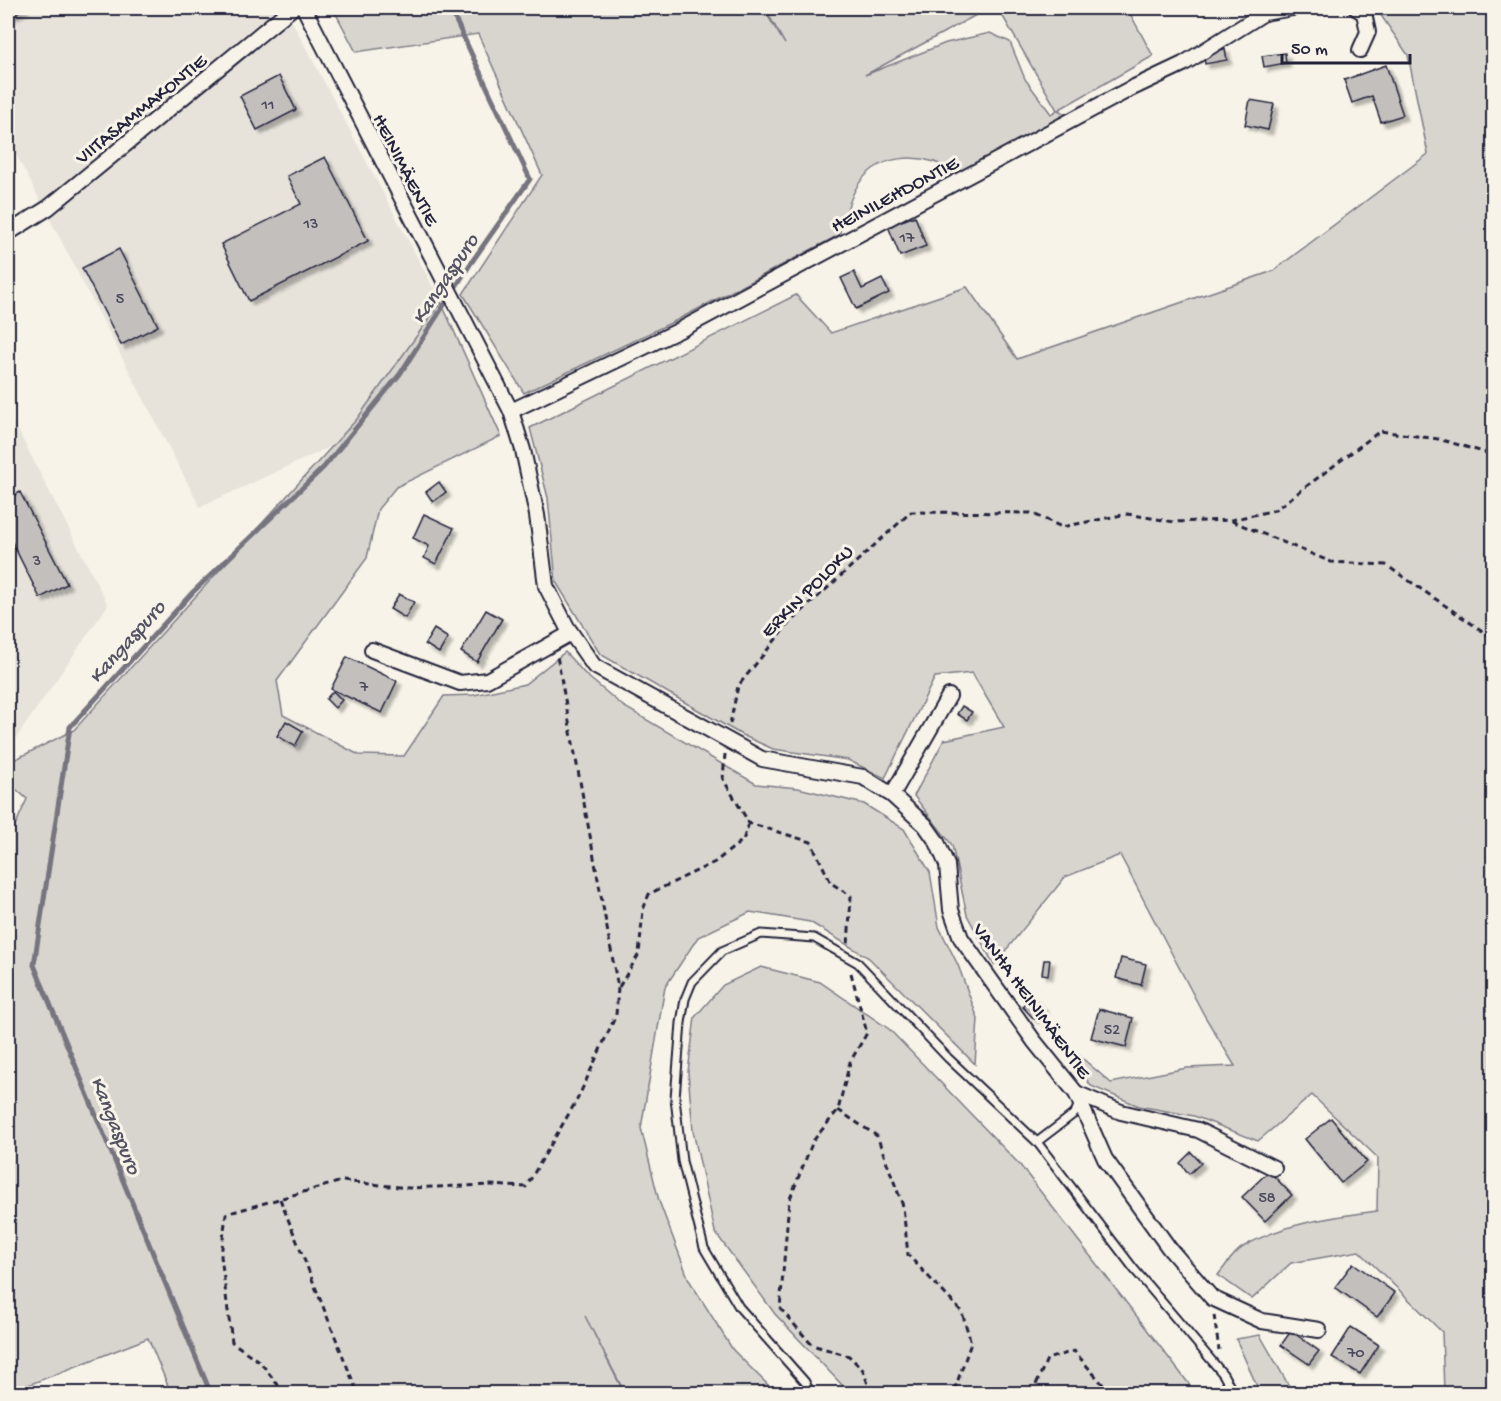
<svg xmlns="http://www.w3.org/2000/svg" width="1501" height="1401" viewBox="0 0 1501 1401" font-family="'Gochi Hand',sans-serif">
<style>
.built{fill:#e7e3db}
.green{fill:#d8d5cf;stroke:#7d7c85;stroke-width:1.5}
.lines{fill:none;stroke-linecap:round;stroke-linejoin:round}
.stream{stroke:#76747f;stroke-width:5}
.building{fill:#c2bfbd;stroke:#22223b;stroke-width:1.5;filter:url(#shadow)}
.service-casing{stroke:#22223b;stroke-width:11}
.minor-casing{stroke:#22223b;stroke-width:18}
.path{stroke:#22223b;stroke-width:3;stroke-dasharray:6 4.5;stroke-linecap:butt}
.service{stroke:#f7f3e8;stroke-width:7}
.minor{stroke:#f7f3e8;stroke-width:14}
.labels{text-anchor:middle;stroke-width:6;stroke-linejoin:round;paint-order:stroke}
.number-label{font-size:16px;fill:#4a495c}
.street-label{font-size:20px;fill:#22223b;stroke:#f7f3e8}
.water-label{font-size:21px;font-style:italic;fill:#535263;stroke:#f7f3e8}
</style>
<defs>
<filter id="shadow"><feDropShadow dx="4.5" dy="4.5" stdDeviation="1.5" flood-color="#0004"/></filter>
</defs>
<rect width="100%" height="100%" fill="#f7f3e8"/>
<filter id="ink" filterUnits="userSpaceOnUse"><feTurbulence type="fractalNoise" baseFrequency=".0167" numOctaves="2"/><feDisplacementMap in="SourceGraphic" scale="12" xChannelSelector="R" yChannelSelector="G"/><feConvolveMatrix kernelMatrix="1 2 1 2 8 2 1 2 1" color-interpolation-filters="sRGB"/></filter>
<g filter="url(#ink)">
<g class="built">
<path d="M 8,8 L 285,8 L 441,302 L 356,435 L 200,507 L 8,139 Z"/>
<path d="M 8,411 L 108,605 L 8,750 Z"/>
</g>
<g class="green">
<path d="M 333,8 L 763,8 L 785,44 L 765,8 L 989,8 L 865,75 L 946,43 L 990,33 L 1010,42 L 1025,79 L 1051,114 L 1057,110 L 998,8 L 1127,8 L 1153,56 L 1058,110 L 1067,115 L 957,173 C 923,151 876,151 855,190 C 848,203 844,220 839,235 L 677,320 L 524,393 L 463,294 L 542,175 L 478,34 L 356,52 Z"/>
<path d="M 1376,8 L 1493,8 L 1493,1393 L 1444,1393 L 1442,1332 L 1359,1251 L 1291,1263 L 1252,1299 L 1218,1275 C 1225,1267 1233,1253 1243,1247 C 1283,1223 1332,1217 1377,1211 L 1378,1158 L 1312,1095 L 1258,1141 L 1194,1116 L 1139,1106 L 1091,1086 L 1053,1033 L 1111,1083 L 1187,1068 L 1235,1066 L 1204,1015 L 1120,855 L 1065,877 L 994,965 L 967,915 L 952,845 L 914,796 L 944,740 L 1004,727 L 972,673 L 935,677 L 885,778 L 848,760 L 773,749 L 742,735 L 600,654 L 556,582 L 548,498 L 530,428 L 796,295 L 831,333 L 967,287 L 1017,359 L 1273,271 L 1428,154 L 1408,55 Z"/>
<path d="M 441,302 L 501,436 L 396,487 L 378,509 L 367,558 L 277,681 L 283,715 L 359,755 L 404,756 L 444,696 L 474,695 L 525,684 L 565,652 L 586,675 L 623,706 L 756,784 L 798,788 L 864,804 L 904,829 L 930,872 L 939,927 L 958,965 L 978,1019 L 975,1064 L 869,958 L 810,922 L 750,912 L 698,937 L 665,987 L 641,1128 L 659,1201 L 689,1280 L 733,1350 L 776,1393 L 625,1393 L 585,1316 L 624,1393 L 171,1393 L 148,1338 L 8,1393 L 8,842 L 27,799 L 8,782 L 8,763 L 74,730 L 357,419 Z"/>
<path d="M 761,967 L 820,982 L 889,1029 L 1020,1165 L 1196,1393 L 842,1393 L 843,1386 L 775,1314 L 715,1232 L 693,1131 L 688,1072 L 695,1017 L 723,985 Z"/>
<path d="M 1260,1335 L 1293,1393 L 1260,1393 L 1236,1339 Z"/>
</g>
<g class="lines">
<path class="stream" d="M 211,1394 L 34,965 L 70,727 L 193,592 L 324,467 L 400,374 L 471,263 L 530,179 L 450,8"/>
</g>
<g class="building">
<path d="M 8,8 L 25,8 L 8,17 Z"/>
<path d="M 1225,49 L 1227,60 L 1205,64 L 1203,53 Z"/>
<path d="M 1285,53 L 1286,63 L 1264,67 L 1262,56 Z"/>
<path d="M 1386,65 L 1403,115 L 1381,122 L 1372,96 L 1352,103 L 1344,80 Z"/>
<path d="M 279,76 L 296,110 L 257,130 L 240,96 Z"/>
<path d="M 1250,100 L 1274,104 L 1268,130 L 1245,125 Z"/>
<path d="M 325,157 L 368,241 L 249,301 L 221,244 L 301,204 L 287,176 Z"/>
<path d="M 915,216 L 926,246 L 900,256 L 888,226 Z"/>
<path d="M 119,249 L 158,326 L 121,345 L 82,268 Z"/>
<path d="M 854,272 L 862,289 L 882,279 L 889,293 L 856,309 L 841,278 Z"/>
<path d="M 439,482 L 446,492 L 433,502 L 426,492 Z"/>
<path d="M 20,492 L 67,584 L 40,598 L 8,534 L 8,499 Z"/>
<path d="M 424,514 L 454,528 L 436,564 L 424,558 L 429,546 L 413,538 Z"/>
<path d="M 399,594 L 414,602 L 405,618 L 390,609 Z"/>
<path d="M 486,610 L 502,619 L 477,662 L 461,652 Z"/>
<path d="M 434,629 L 448,638 L 439,653 L 425,644 Z"/>
<path d="M 347,657 L 397,681 L 382,713 L 331,689 Z"/>
<path d="M 333,691 L 342,700 L 335,708 L 326,699 Z"/>
<path d="M 962,706 L 972,712 L 967,720 L 957,714 Z"/>
<path d="M 286,721 L 303,731 L 295,746 L 277,736 Z"/>
<path d="M 1121,958 L 1146,964 L 1141,985 L 1116,978 Z"/>
<path d="M 1044,960 L 1050,960 L 1048,975 L 1042,974 Z"/>
<path d="M 1032,997 L 1044,1009 L 1034,1019 L 1022,1006 Z"/>
<path d="M 1099,1009 L 1133,1018 L 1126,1047 L 1091,1038 Z"/>
<path d="M 1331,1118 L 1367,1162 L 1341,1183 L 1305,1139 Z"/>
<path d="M 1191,1152 L 1201,1163 L 1189,1174 L 1180,1163 Z"/>
<path d="M 1269,1171 L 1292,1195 L 1265,1221 L 1242,1197 Z"/>
<path d="M 1353,1263 L 1395,1293 L 1377,1317 L 1335,1287 Z"/>
<path d="M 1351,1327 L 1379,1345 L 1360,1374 L 1332,1357 Z"/>
<path d="M 1291,1331 L 1319,1351 L 1309,1364 L 1281,1345 Z"/>
</g>
<g class="lines">
<defs>
<g id="service">
<path d="M 1037,1142 L 1075,1113 L 1079,1103"/>
<path d="M 811,1394 L 805,1382 L 739,1307 L 704,1248 L 682,1161 L 675,1098 L 681,1023 L 685,999 L 692,982 L 722,951 L 761,934 L 814,938 L 858,963 L 948,1058 L 1037,1142 L 1134,1269 L 1223,1374 L 1234,1394"/>
</g>
<g id="minor">
<path d="M 304,8 L 511,411 L 523,450 L 537,515 L 546,586 L 567,627 L 594,666 L 762,759 L 863,777 L 892,795 L 925,825 L 937,842 L 947,865 L 951,910 L 961,938 L 1034,1041 L 1076,1093 L 1105,1159 L 1169,1248 L 1212,1298 L 1262,1321 L 1319,1330"/>
<path d="M 1356,8 L 1364,13 L 1368,32 L 1360,50"/>
<path d="M 8,233 L 48,208 L 292,8"/>
<path d="M 511,411 L 682,329 L 1128,90 L 1183,64 L 1264,13 L 1293,8"/>
<path d="M 372,650 L 460,683 L 487,680 L 571,633"/>
<path d="M 892,795 L 949,696"/>
<path d="M 1076,1093 L 1121,1112 L 1198,1130 L 1274,1168"/>
</g>
</defs>
<use href="#service" class="service-casing"/>
<use href="#minor" class="minor-casing"/>
<g class="path">
<path d="M 1232,521 L 1331,562 L 1386,565 L 1494,639"/>
<path d="M 730,724 L 738,686 L 789,623 L 911,512 L 1031,513 L 1062,527 L 1127,514 L 1174,522 L 1231,520 L 1275,510 L 1380,431 L 1438,439 L 1494,455"/>
<path d="M 725,754 L 723,779 L 749,823 L 811,842 L 831,883 L 851,896 L 848,946"/>
<path d="M 851,973 L 867,1033 L 850,1062 L 838,1110 L 813,1141 L 789,1201 L 780,1308 L 812,1345 L 849,1356 L 863,1370 L 869,1387 L 865,1394"/>
<path d="M 619,987 L 639,954 L 643,910 L 649,894 L 715,862 L 743,840 L 749,823"/>
<path d="M 838,1110 L 877,1136 L 903,1206 L 908,1255 L 962,1312 L 971,1343 L 953,1394"/>
<path d="M 280,1199 L 358,1394"/>
<path d="M 1214,1315 L 1219,1350"/>
<path d="M 285,1394 L 260,1362 L 232,1342 L 221,1256 L 226,1214 L 342,1181 L 409,1188 L 489,1185 L 526,1187 L 578,1098 L 616,1015 L 618,988 L 557,656"/>
<path d="M 1032,1394 L 1047,1359 L 1074,1351 L 1111,1394"/>
</g>
<use href="#service" class="service"/>
<use href="#minor" class="minor"/>
</g>
</g>
<g class="labels">
<g class="number-label">
<text x="268" y="109">11</text>
<text x="311" y="228">13</text>
<text x="907" y="242">17</text>
<text x="120" y="303">5</text>
<text x="37" y="565">3</text>
<text x="364" y="691">7</text>
<text x="1112" y="1034">52</text>
<text x="1267" y="1202">58</text>
<text x="1356" y="1357">70</text>
</g>
<g class="street-label">
<text transform="translate(140 108) rotate(-39)" y="7">VIITASAMMAKONTIE</text>
<text transform="translate(407 169) rotate(63)" y="7">HEINIMÄENTIE</text>
<text transform="translate(894 193) rotate(-28)" y="7">HEINILEHDONTIE</text>
<text transform="translate(806 590) rotate(-45)" y="7">ERKIN POLOKU</text>
<text transform="translate(1033 1000) rotate(54)" y="7">VANHA HEINIMÄENTIE</text>
</g>
<g class="water-label">
<text transform="translate(444 278) rotate(-56)" y="7">Kangaspuro</text>
<text transform="translate(126 641) rotate(-48)" y="7">Kangaspuro</text>
<text transform="translate(117 1125) rotate(68)" y="7">Kangaspuro</text>
</g>
</g>
<rect width="1501" height="1401" fill="none" stroke="#f7f3e8" stroke-width="30"/>
<rect x="15" y="15" width="1471" height="1371" fill="none" stroke="#22223b" stroke-width="2" filter="url(#ink)"/>
<path d="M1282 54v9h128v-9" fill="none" stroke="#22223b" stroke-width="3"/>
<text x="1291" y="54" font-size="18" fill="#22223b" stroke="#f7f3e8" stroke-width="4.5" paint-order="stroke">50 m</text>
</svg>
